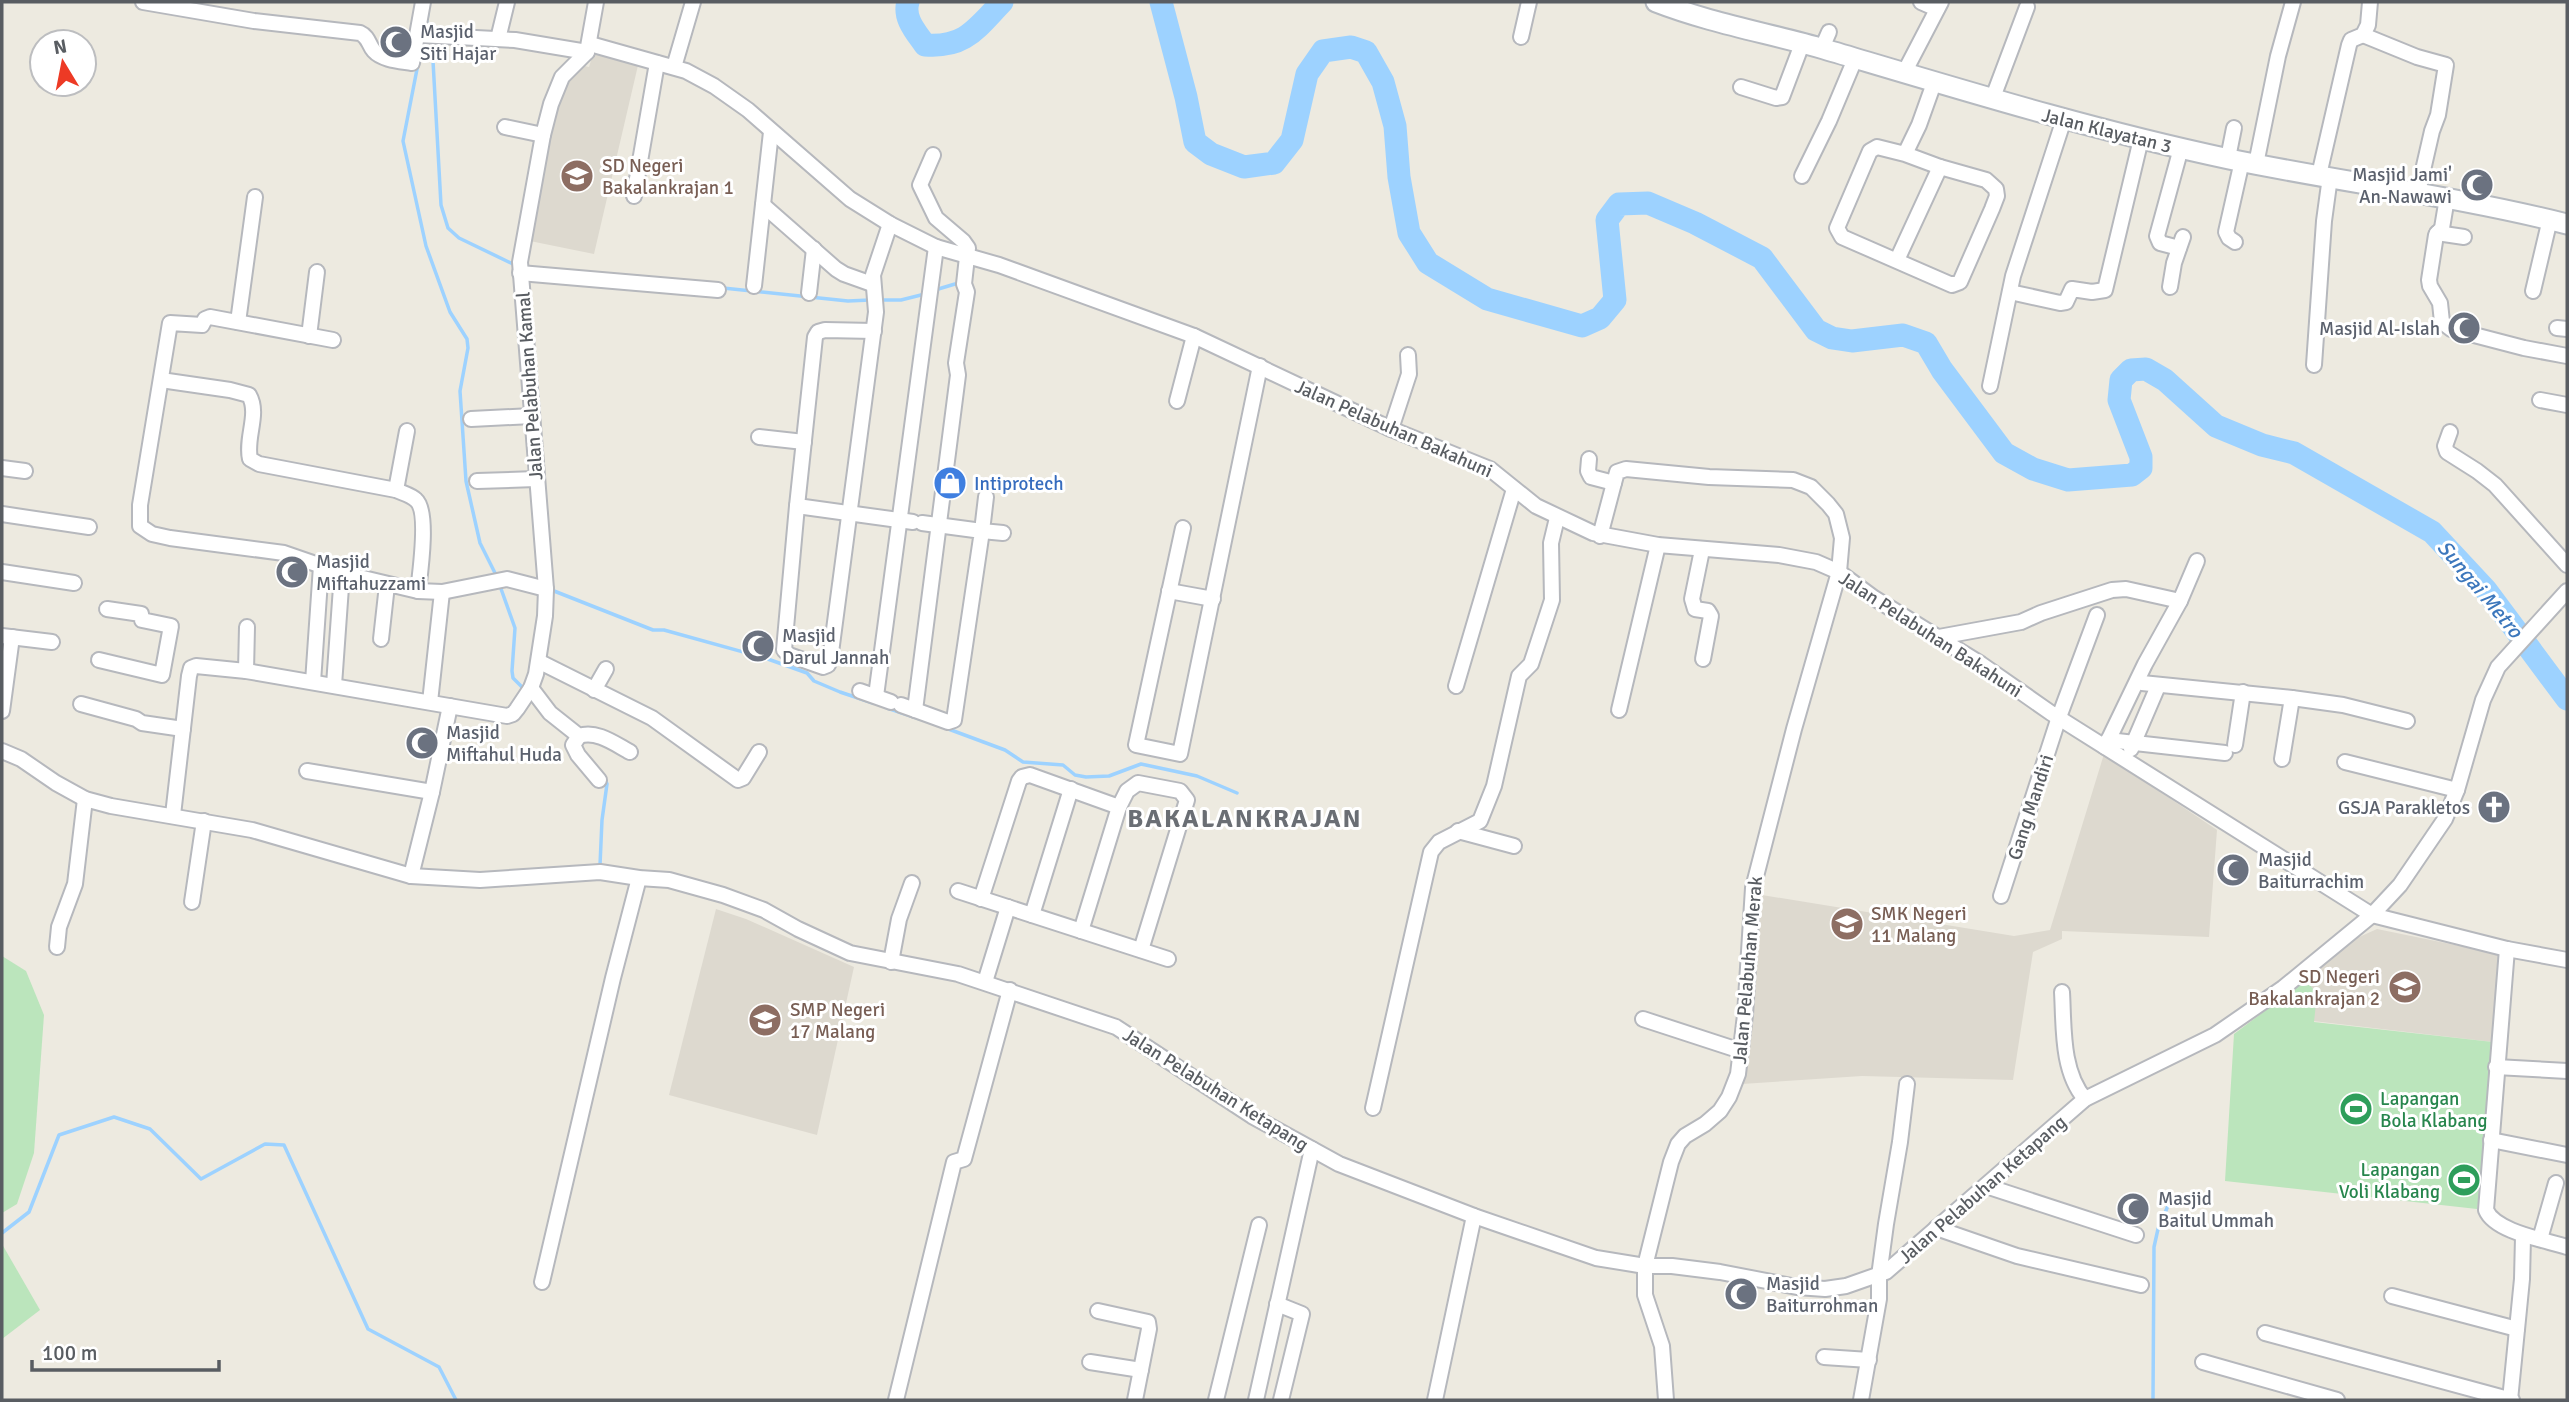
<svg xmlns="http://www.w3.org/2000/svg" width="2569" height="1402" viewBox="0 0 2569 1402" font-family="Signika,sans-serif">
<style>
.education{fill:#ddd9cf}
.green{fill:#bbe5bc}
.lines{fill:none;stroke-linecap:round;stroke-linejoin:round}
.stream{stroke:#9dd2ff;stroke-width:3.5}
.river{stroke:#9dd2ff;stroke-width:23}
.street-casing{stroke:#b6b8bd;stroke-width:18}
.secondary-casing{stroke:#b6bac0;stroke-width:23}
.street{stroke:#fff;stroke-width:14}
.secondary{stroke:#fff;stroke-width:19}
.labels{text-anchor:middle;stroke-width:6;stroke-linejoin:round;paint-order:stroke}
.worship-label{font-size:19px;fill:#5b616d;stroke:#fff;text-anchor:start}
.street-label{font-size:19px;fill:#595d62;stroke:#fff}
.education-label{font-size:19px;fill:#785e54;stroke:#fff;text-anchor:start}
.shop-label{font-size:19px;fill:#366cbe;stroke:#fff;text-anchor:start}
.leisure-label{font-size:19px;fill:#27864d;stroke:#fff;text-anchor:start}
.water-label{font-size:21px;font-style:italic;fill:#3c77bc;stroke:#fff}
.district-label{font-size:26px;font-weight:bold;letter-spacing:2px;fill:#6a6e74;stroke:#fff}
</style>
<rect width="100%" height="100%" fill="#edeae0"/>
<g class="education">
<path d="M 595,48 L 639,61 L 594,254 L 530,241 L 554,111 L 561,89 L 580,65 L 589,67 Z"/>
<path d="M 2104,754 L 2217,830 L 2209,937 L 2062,931 L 2062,939 L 2033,952 L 2013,1080 L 1862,1076 L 1742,1084 L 1756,894 L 2014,936 L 2050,930 Z"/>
<path d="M 716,909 L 746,919 L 854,967 L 817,1135 L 669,1095 Z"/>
<path d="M 2377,929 L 2494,953 L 2501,958 L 2493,1042 L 2313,1021 L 2317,994 L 2306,980 L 2357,938 Z"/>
</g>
<g class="green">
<path d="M 2,956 L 26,971 L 44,1015 L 34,1153 L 17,1204 L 2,1213 Z"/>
<path d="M 2306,980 L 2317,994 L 2314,1022 L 2493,1042 L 2485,1158 L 2477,1209 L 2225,1181 L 2234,1034 Z"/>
<path d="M 2,1244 L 40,1310 L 2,1339 Z"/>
</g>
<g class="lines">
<g class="stream">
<path d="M 425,33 L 428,13"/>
<path d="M 422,49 L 429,51 L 433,61 L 441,205 L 448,228 L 459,238 L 515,265"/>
<path d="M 418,64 L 403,141 L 426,246 L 450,312 L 467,339 L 468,348 L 460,391 L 466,481 L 480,543 L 498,579"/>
<path d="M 723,288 L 848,301 L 870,300"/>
<path d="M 935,290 L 955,284"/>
<path d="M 884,300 L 901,300 L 925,294"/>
<path d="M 500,586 L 515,628 L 512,671 L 513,678 L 524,689"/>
<path d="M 549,589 L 653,630 L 664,630 L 765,658 L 807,673 L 814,681 L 840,692 L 873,703"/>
<path d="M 887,708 L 923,720"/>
<path d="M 943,727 L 1005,750 L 1023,762 L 1063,765 L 1075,775 L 1086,777 L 1109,776 L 1141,764 L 1197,776 L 1237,793"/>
<path d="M 600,865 L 602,820 L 607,784 L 604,777"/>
<path d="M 2,1233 L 29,1212 L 59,1135 L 114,1117 L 150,1129 L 201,1179 L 265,1144 L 284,1145 L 368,1329 L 439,1367 L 456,1400"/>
<path d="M 2153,1400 L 2154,1247 L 2158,1229 L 2170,1201"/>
</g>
<g class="river">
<path d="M 908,2 C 903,18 916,32 925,45 C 965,48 976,29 1002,2"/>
<path d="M 1161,2 L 1186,97 L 1195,142 L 1211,154 L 1244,167 L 1274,163 L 1292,140 L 1307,74 L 1323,51 L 1351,47 L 1366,52 L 1383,82 L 1395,126 L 1399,177 L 1409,233 L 1428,263 L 1487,299 L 1582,326 L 1600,318 L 1615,300 L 1607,220 L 1619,204 L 1648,203 L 1695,223 L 1762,258 L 1816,330 L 1832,338 L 1852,341 L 1903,335 L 1926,343 L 1942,370 L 2004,453 L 2033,469 L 2068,480 L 2132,475 L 2141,468 L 2141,457 L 2119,400 L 2121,380 L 2131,370 L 2146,369 L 2165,380 L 2216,426 L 2262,445 L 2294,453 L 2432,532 L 2486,590 L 2567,699"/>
</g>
<defs>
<g id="street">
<path d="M 143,2 L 254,21 L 360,33 C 369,37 368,44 374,51 C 382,60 400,61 412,63 L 423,2"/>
<path d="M 1921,2 L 1937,9"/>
<path d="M 418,35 L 515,40 L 587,52"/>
<path d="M 2363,35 L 2417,57 L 2446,65 L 2438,115 L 2432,131 L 2418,192"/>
<path d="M 1521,37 L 1529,2"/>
<path d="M 498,39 L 507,2"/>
<path d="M 590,44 L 686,71 L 714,86 L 748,110 L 850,199 L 890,224 L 936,247 L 999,265 L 1194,336 L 1391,429 L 1490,469 L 1536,506 L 1593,533 L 1658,545 L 1779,555 L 1816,562 L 1839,572 L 1874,598 L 1981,664 L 2051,713 L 2372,915 L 2507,949 L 2567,960"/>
<path d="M 1822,48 L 1829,32"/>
<path d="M 674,67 L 693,2"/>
<path d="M 1904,73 L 1941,2"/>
<path d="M 1741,87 L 1776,98 L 1782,97 L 1802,44"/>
<path d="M 1995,92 L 2027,7"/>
<path d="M 505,127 L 543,135"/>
<path d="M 1905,154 L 1940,167 L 1986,180 L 1996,189 L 1997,196 L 1992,209 L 1960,282 L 1952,285 L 1842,237 L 1837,228 L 1870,151 L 1877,147 L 1905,154 L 1919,125 L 1934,83"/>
<path d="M 2228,158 L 2234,128"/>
<path d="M 2256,164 L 2278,56 L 2293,2"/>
<path d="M 2319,175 L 2349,45 L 2351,40 L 2363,35 L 2368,25 L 2370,2"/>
<path d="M 1802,176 L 1829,121 L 1855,59"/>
<path d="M 634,196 L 657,63"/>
<path d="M 2447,198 L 2442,228 L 2436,235 L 2429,280 L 2430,286 L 2440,303 L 2442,322 L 2451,329 L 2524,348 L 2567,356"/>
<path d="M 763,205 L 836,269 L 844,274 L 872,284"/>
<path d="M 2437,233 L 2464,237"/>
<path d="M 2235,242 L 2229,238 L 2226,232 L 2242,161"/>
<path d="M 2179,248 L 2160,243 L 2157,236 L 2181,148"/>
<path d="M 1897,260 L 1940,167"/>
<path d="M 520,273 L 718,290"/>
<path d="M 754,286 L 771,132"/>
<path d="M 2170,287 L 2174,263 L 2183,237"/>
<path d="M 2533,291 L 2550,219"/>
<path d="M 2010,292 L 2060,303 L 2066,302 L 2072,289 L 2092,292 L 2105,290 L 2141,139"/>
<path d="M 809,293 L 814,249"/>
<path d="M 238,322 L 255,197"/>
<path d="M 2557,328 L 2567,329"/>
<path d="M 874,331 L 825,330 L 818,332 L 815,337 L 797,506 L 913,522"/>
<path d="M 309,336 L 317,272"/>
<path d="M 333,340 L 210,317 L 205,319 L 202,325 L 170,323 L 140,505 L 140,526 L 152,534 L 170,538 L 284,553 L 342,573 L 418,591 L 442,592 L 507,579 L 546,589"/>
<path d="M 2314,365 L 2324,221 L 2330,177"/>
<path d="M 161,380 L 230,390 L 249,395 C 260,414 245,438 250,459 L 259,464 L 396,490 C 402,493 411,495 416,500 C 429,511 420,574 418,591"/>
<path d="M 1990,386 L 2013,276 L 2064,119"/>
<path d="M 2540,400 L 2567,405"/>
<path d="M 1177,401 L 1194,336"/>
<path d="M 471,419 L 532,416"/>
<path d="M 1391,429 L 1409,374 L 1408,355"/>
<path d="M 2450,432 L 2445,446 L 2447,452 L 2477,471 L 2495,485 L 2567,565"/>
<path d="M 759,437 L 804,442"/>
<path d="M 1589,459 L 1588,471 L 1591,477 L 1614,483 L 1600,536"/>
<path d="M 2,468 L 25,471"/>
<path d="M 477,481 L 536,479"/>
<path d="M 1614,483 L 1617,472 L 1626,469 L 1709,477 L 1793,480 L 1811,487 L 1828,504 L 1836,514 L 1842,538 L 1839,572 L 1794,729 L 1753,888 L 1745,1015 L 1738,1074 L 1729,1097 L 1720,1111 L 1705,1124 L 1685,1136 L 1678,1144 L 1671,1162 L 1645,1266 L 1645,1295 L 1662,1346 L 1666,1400"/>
<path d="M 396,490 L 407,431"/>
<path d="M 986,497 L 982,531 L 1003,533"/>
<path d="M 797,506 L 784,650 L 789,655 L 823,667 L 828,665 L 830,660 L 876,312 L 873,275 L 890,224"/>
<path d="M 2,514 L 89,527"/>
<path d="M 1183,528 L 1136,745 L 1180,754 L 1260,366"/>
<path d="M 1702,550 L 1692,599 L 1695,609 L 1708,611 L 1711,616 L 1703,659"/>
<path d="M 2,572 L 74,583"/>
<path d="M 1169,591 L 1213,599"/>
<path d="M 2,636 L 52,642"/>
<path d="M 1939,637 L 2021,622 L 2041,613 L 2112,590 L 2126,589 L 2180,601"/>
<path d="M 381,639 L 387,585"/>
<path d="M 99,660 L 162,675 L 171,626 L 142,620 L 141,614 L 107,609"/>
<path d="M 540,662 L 652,718 L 738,780 L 743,778 L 759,752"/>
<path d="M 246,671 L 247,627"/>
<path d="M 313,682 L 321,566"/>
<path d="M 2142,683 L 2292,698 L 2343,705 L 2407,721"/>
<path d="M 334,685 L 342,573"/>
<path d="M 1456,686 L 1514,489"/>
<path d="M 531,688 L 550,713 L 579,736 C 597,730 615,744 630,752"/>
<path d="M 594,690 L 606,669"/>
<path d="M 860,691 L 891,702"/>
<path d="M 876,696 L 936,247"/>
<path d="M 430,702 L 442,592"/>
<path d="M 81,704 L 136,719 L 142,723 L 183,729"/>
<path d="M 901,705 L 915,710 L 958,375 L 956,363 L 967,292 L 964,284 L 968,248 L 963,241 L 936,218 L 920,185 L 933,155"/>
<path d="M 915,710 L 948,722 L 954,720 L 982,531 L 922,523"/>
<path d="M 1619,710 L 1658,545"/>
<path d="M 2,711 L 12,637"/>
<path d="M 579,736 L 573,745 L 578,755 L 599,780"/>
<path d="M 2108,740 L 2225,753"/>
<path d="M 2235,745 L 2243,692"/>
<path d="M 2105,747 L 2145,664 L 2180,601 L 2197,561"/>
<path d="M 2131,749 L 2158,686"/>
<path d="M 2,751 L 21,759 L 56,783 L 85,799 L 111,806 L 252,830 L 411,876 L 480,880 L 600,872 L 639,878 L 669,880 L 723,895 L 764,910 L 798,929 L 850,953 L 958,974 L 1116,1027 L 1252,1116 L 1339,1164 L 1474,1216 L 1596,1258 L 1645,1266 L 1672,1266 L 1720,1272 L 1797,1287 L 1825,1289 L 1846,1286 L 1886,1272 L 2085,1099 L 2215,1035 L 2283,988 L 2372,915 L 2400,885 L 2445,819 L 2457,790 L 2483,700 L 2498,667 L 2567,591"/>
<path d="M 2282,759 L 2292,698"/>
<path d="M 2345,762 L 2457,790"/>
<path d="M 307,771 L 432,792"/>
<path d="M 173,815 L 189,676 L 191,668 L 196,666 L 246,671 L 507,716 L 513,714 L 517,709 L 531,688 L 536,674 L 545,616 L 546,589 L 520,262 L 543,135 L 551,104 L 562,77 L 587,52 L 596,2"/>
<path d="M 1458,831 L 1514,846"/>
<path d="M 411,876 L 432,792 L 450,706"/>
<path d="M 958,891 L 1168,959"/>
<path d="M 2001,896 L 2059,717 L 2097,615"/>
<path d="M 981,899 L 1019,781 L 1022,777 L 1030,775 L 1119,807 L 1127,791 L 1138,783 L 1180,791 L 1187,800 L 1141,950"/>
<path d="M 192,902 L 204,821"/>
<path d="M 1032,915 L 1071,789"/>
<path d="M 1081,931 L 1119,807"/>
<path d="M 57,947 L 59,927 L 75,884 L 85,799"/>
<path d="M 2507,949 L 2486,1210 C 2495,1232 2546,1240 2567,1247"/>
<path d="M 891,962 L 899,919 L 912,883"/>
<path d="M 985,982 L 1008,907"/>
<path d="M 2062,992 C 2064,1026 2061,1071 2085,1099"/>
<path d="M 1643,1019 L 1741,1051"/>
<path d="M 2496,1067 L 2567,1071"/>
<path d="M 1373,1108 L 1431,852 L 1439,842 L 1480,821 L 1494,786 L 1519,676 L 1531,664 L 1552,600 L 1551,543 L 1557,518"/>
<path d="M 2491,1140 L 2567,1155"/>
<path d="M 1986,1186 L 2136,1235"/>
<path d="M 1936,1228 L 2017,1256 L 2141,1285"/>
<path d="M 2540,1239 L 2556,1183"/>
<path d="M 542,1282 L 613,978 L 639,878"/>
<path d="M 2392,1296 L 2517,1329"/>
<path d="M 1277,1304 L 1302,1314 L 1281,1400"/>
<path d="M 1098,1311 L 1148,1322 L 1149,1329 L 1135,1400"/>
<path d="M 2265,1333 L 2512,1400"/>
<path d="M 1824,1357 L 1869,1360"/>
<path d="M 1090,1362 L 1141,1370"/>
<path d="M 2203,1362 L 2337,1400"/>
<path d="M 896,1400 L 954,1162 L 964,1159 L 1010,990"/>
<path d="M 1216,1400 L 1259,1225"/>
<path d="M 1256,1400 L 1312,1149"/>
<path d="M 1435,1400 L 1474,1216"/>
<path d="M 1861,1400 L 1879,1299 L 1879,1276 L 1886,1224 L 1900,1142 L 1907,1084"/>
<path d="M 2510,1400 L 2522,1279 L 2523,1237"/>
</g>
<path id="secondary" d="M 1656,2 C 1710,23 1768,33 1824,49 C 1959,89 2092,130 2229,159 C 2341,182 2455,196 2567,224"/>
</defs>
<use href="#street" class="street-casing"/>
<use href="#secondary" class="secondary-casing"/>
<use href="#street" class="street"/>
<use href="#secondary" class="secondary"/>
</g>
<defs>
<symbol id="mosque-disc" viewBox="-11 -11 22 22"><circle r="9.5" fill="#6b7280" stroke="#fff"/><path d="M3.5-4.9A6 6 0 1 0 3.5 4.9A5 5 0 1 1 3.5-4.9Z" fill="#fff"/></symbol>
<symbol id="school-disc" viewBox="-11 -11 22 22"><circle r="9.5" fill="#8d6e63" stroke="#fff"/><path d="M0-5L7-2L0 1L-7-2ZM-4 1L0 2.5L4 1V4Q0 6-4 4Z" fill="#fff"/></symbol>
<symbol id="shop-disc" viewBox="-11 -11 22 22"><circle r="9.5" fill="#3f7fe0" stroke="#fff"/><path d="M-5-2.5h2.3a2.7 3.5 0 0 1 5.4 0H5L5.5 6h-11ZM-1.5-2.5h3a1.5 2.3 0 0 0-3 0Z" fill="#fff"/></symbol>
<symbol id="church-disc" viewBox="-11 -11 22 22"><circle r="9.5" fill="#6b7280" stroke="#fff"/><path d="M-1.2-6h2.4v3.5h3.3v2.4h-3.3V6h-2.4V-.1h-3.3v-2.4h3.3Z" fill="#fff"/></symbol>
<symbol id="stadium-disc" viewBox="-11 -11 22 22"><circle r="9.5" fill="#2e9e5b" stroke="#fff"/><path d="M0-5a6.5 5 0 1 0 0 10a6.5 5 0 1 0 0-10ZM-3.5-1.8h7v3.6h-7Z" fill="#fff"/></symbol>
</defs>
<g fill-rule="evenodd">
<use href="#mosque-disc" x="377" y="23" width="38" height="38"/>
<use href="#school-disc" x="558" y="157" width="38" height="38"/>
<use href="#mosque-disc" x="2458" y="166" width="38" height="38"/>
<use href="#mosque-disc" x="2445" y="309" width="38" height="38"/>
<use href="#shop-disc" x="931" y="464" width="38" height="38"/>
<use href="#mosque-disc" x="273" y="553" width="38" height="38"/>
<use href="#mosque-disc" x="739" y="627" width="38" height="38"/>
<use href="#mosque-disc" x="403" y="724" width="38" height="38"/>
<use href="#church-disc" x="2475" y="788" width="38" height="38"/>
<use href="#mosque-disc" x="2214" y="851" width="38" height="38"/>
<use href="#school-disc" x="1828" y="905" width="38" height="38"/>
<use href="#school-disc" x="2386" y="968" width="38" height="38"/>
<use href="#school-disc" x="746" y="1001" width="38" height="38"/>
<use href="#stadium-disc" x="2337" y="1090" width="38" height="38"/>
<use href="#stadium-disc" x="2445" y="1161" width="38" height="38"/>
<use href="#mosque-disc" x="2114" y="1190" width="38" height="38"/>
<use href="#mosque-disc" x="1722" y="1275" width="38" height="38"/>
</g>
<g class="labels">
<g class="worship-label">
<text x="420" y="38">Masjid<tspan x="420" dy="22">Siti Hajar</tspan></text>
<text x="2452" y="181" text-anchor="end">Masjid Jami'<tspan x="2452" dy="22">An-Nawawi</tspan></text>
<text x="2440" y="335" text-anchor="end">Masjid Al-Islah</text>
<text x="316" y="568">Masjid<tspan x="316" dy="22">Miftahuzzami</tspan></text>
<text x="782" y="642">Masjid<tspan x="782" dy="22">Darul Jannah</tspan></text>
<text x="446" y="739">Masjid<tspan x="446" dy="22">Miftahul Huda</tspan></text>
<text x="2470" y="814" text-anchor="end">GSJA Parakletos</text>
<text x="2258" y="866">Masjid<tspan x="2258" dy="22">Baiturrachim</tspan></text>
<text x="2158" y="1205">Masjid<tspan x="2158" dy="22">Baitul Ummah</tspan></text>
<text x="1766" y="1290">Masjid<tspan x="1766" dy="22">Baiturrohman</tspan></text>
</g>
<g class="street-label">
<text transform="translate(2107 130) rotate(14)" y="7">Jalan Klayatan 3</text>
<text transform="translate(529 386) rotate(-94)" y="7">Jalan Pelabuhan Kamal</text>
<text transform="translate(1394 428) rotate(24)" y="7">Jalan Pelabuhan Bakahuni</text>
<text transform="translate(1931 634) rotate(33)" y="7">Jalan Pelabuhan Bakahuni</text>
<text transform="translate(2030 807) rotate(-72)" y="7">Gang Mandiri</text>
<text transform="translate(1747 970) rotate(-85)" y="7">Jalan Pelabuhan Merak</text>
<text transform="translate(1216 1089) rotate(32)" y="7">Jalan Pelabuhan Ketapang</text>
<text transform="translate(1982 1189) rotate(-41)" y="7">Jalan Pelabuhan Ketapang</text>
</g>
<g class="education-label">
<text x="602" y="172">SD Negeri<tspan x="602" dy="22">Bakalankrajan 1</tspan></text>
<text x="1871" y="920">SMK Negeri<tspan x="1871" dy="22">11 Malang</tspan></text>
<text x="2380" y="983" text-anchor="end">SD Negeri<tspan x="2380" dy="22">Bakalankrajan 2</tspan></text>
<text x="790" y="1016">SMP Negeri<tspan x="790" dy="22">17 Malang</tspan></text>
</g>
<g class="shop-label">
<text x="974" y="490">Intiprotech</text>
</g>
<g class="leisure-label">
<text x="2380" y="1105">Lapangan<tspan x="2380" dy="22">Bola Klabang</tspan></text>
<text x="2440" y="1176" text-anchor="end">Lapangan<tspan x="2440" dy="22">Voli Klabang</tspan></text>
</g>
<g class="water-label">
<text transform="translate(2480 589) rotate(50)" y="7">Sungai Metro</text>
</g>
<g class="district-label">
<text x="1245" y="827">BAKALANKRAJAN</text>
</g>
</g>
<rect width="2569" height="1402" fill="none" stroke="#595d62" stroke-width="7"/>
<g transform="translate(63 63) rotate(350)"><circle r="33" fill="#ffffff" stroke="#bdbec0" stroke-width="2"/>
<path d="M0-5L12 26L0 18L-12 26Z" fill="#ed3a25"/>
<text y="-10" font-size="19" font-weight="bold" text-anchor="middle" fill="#595d62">N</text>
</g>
<path d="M32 1360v10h187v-10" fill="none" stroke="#595d62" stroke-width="3.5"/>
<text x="42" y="1360" font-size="21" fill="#595d62" stroke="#ffffff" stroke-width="5" paint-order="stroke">100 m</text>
</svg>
